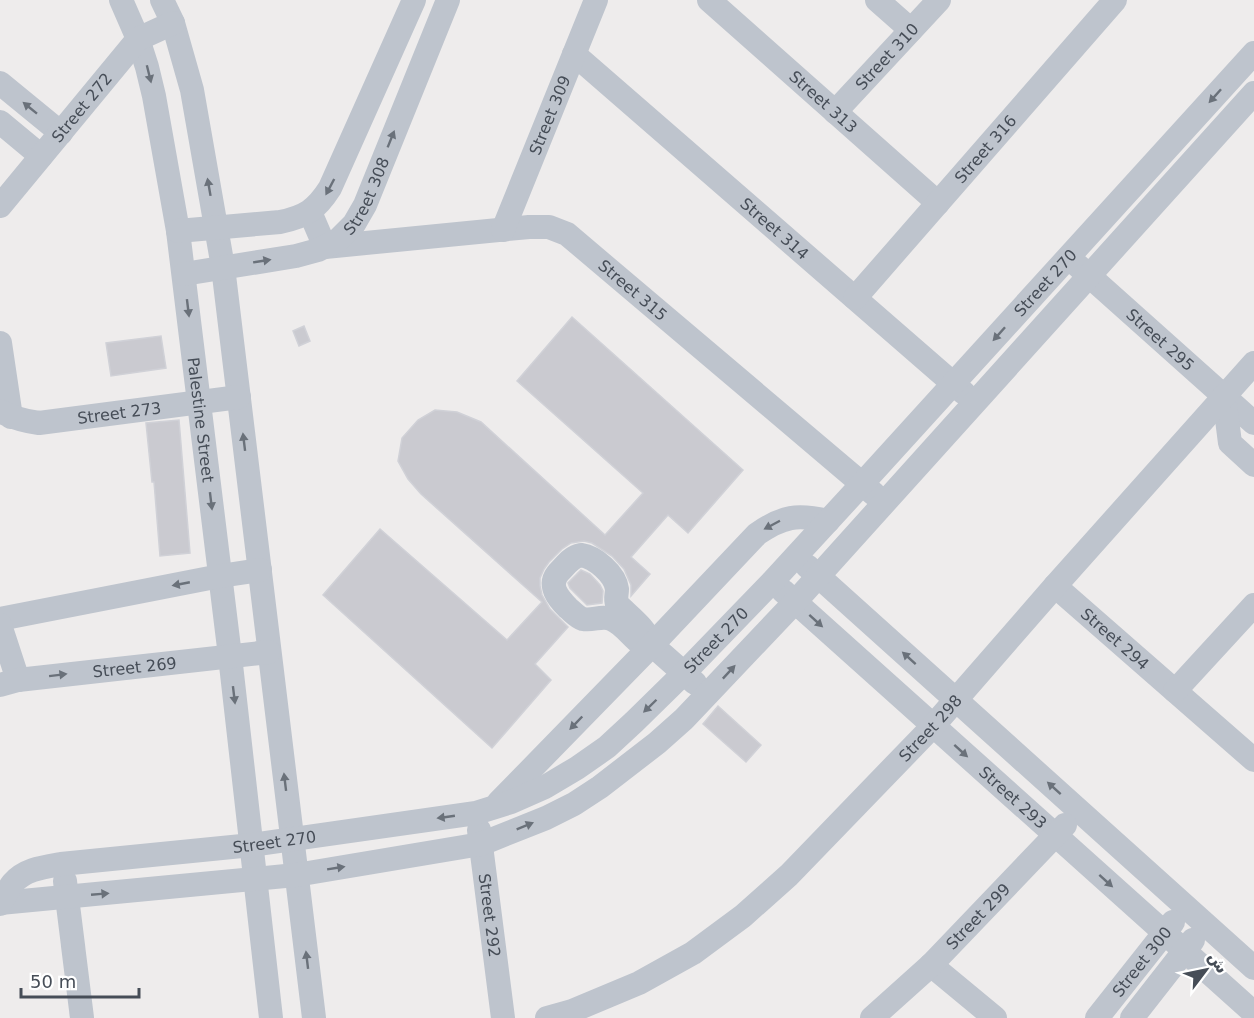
<svg xmlns="http://www.w3.org/2000/svg" width="1254" height="1018" viewBox="0 0 1254 1018" font-family="'DejaVu Sans','Noto Naskh Arabic',sans-serif">
<style>
.building{fill:#cacad0;stroke:#d0d1d7;stroke-width:1.5}
.lines{fill:none;stroke-linecap:round;stroke-linejoin:round}
.minor{stroke:#bec4cd;stroke-width:24}
.oneway{fill:#6a717a}
.labels{text-anchor:middle;stroke-width:6;stroke-linejoin:round;paint-order:stroke}
.street-label{font-size:16px;fill:#464d57;stroke:#fff}
</style>
<rect width="100%" height="100%" fill="#eeecec"/>
<g class="building">
<path d="M 572,317 L 743,470 L 688,533 L 668,515 L 631,557 L 650,574 L 631,596 L 631,585 L 624,569 L 612,556 L 592,543 L 584,541 L 571,543 L 562,549 L 549,562 L 544,569 L 540,578 L 540,586 L 542,595 L 550,609 L 568,627 L 535,664 L 551,680 L 492,748 L 323,595 L 380,529 L 507,640 L 542,602 L 421,494 L 408,479 L 398,461 L 402,438 L 418,420 L 435,410 L 457,412 L 481,422 L 605,535 L 643,493 L 517,381 Z"/>
<path d="M 304,326 L 310,341 L 299,346 L 293,331 Z"/>
<path d="M 161,336 L 166,368 L 111,376 L 106,343 Z"/>
<path d="M 179,420 L 190,553 L 160,556 L 154,482 L 152,482 L 146,423 Z"/>
<path d="M 581,570 L 590,574 L 600,585 L 603,591 L 602,603 L 587,605 L 570,588 L 568,583 Z"/>
<path d="M 718,706 L 761,745 L 746,762 L 703,724 Z"/>
</g>
<g class="lines">
<g class="minor">
<path id="s1" d="M 121,0 L 138,39 L 147,67 L 154,96 L 178,231 L 230,656 L 271,1018"/>
<path d="M 162,0 L 173,23 L 192,90 L 223,267 L 314,1018"/>
<path id="s2" d="M 709,0 L 938,203"/>
<path d="M 877,0 L 911,30"/>
<path id="s3" d="M 574,54 L 964,393"/>
<path d="M 0,83 L 61,133"/>
<path id="s4" d="M 835,112 L 939,0"/>
<path d="M 0,122 L 41,156"/>
<path id="s5" d="M 0,206 L 138,39 L 173,23"/>
<path id="s6" d="M 310,212 L 325,247 L 529,227 L 549,227 L 567,234 L 874,494"/>
<path id="s7" d="M 503,230 L 596,0"/>
<path d="M 178,231 L 280,222 C 305,217 316,210 330,188 L 414,0"/>
<path id="s8" d="M 1077,265 L 1254,423"/>
<path id="s9" d="M 184,274 L 296,256 L 318,250 L 338,240 L 354,224 L 365,205 L 448,0"/>
<path id="s10" d="M 855,298 L 1115,0"/>
<path d="M 0,343 L 11,417"/>
<path d="M 1224,396 L 1230,443 L 1254,465"/>
<path id="s11" d="M 0,411 C 13,418 24,421 39,423 L 239,397"/>
<path d="M 581,555 C 595,557 615,574 617,589 C 617,595 615,598 617,604 C 631,618 644,626 652,645 L 644,645 L 640,643 C 631,636 622,623 611,619 C 602,615 593,621 583,619 C 577,617 573,612 568,608 C 558,598 547,585 559,572 C 566,565 571,557 581,555 Z"/>
<path d="M 807,566 L 1254,968"/>
<path id="s12" d="M 1055,586 L 1254,760"/>
<path id="s13" d="M 783,591 L 1254,1013"/>
<path d="M 0,619 L 220,576 L 260,570"/>
<path d="M 0,625 L 18,680"/>
<path d="M 652,645 L 695,683"/>
<path id="s14" d="M 0,685 L 18,680 L 269,652"/>
<path d="M 1175,691 L 1254,605"/>
<path d="M 499,802 L 652,645 L 757,534 C 783,516 797,514 828,521"/>
<path id="s15" d="M 479,830 L 503,1018"/>
<path d="M 65,881 L 82,1018"/>
<path d="M 0,903 L 296,875 L 481,844 L 546,818 L 574,804 L 600,787 L 657,743 L 684,719 L 795,602 L 1254,93"/>
<path id="s16" d="M 0,904 C 4,897 8,889 13,883 C 25,869 44,867 61,864 L 252,845 L 476,813 L 511,802 L 545,787 L 577,768 L 607,747 L 634,722 L 684,673 L 772,582 L 862,484 L 1254,53"/>
<path d="M 931,965 L 995,1018"/>
<path id="s17" d="M 547,1018 L 572,1011 L 639,983 L 693,953 L 743,916 L 789,875 L 933,726 L 1055,586 L 1254,363"/>
<path id="s18" d="M 872,1018 L 931,965 L 1065,825"/>
<path id="s19" d="M 1097,1018 L 1173,922"/>
<path d="M 1132,1018 L 1193,940"/>
</g>
</g>
<defs><path id="oneway-solid" d="M-6-.8H1V-3.2L6.5 0L1 3.2V.8H-6Z" transform="scale(1.5)"/></defs>
<g class="oneway">
<use href="#oneway-solid" transform="translate(149 74) rotate(76)"/>
<use href="#oneway-solid" transform="translate(1215 96) rotate(132)"/>
<use href="#oneway-solid" transform="translate(30 108) rotate(-141)"/>
<use href="#oneway-solid" transform="translate(391 139) rotate(-68)"/>
<use href="#oneway-solid" transform="translate(209 187) rotate(-100)"/>
<use href="#oneway-solid" transform="translate(330 187) rotate(118)"/>
<use href="#oneway-solid" transform="translate(262 261) rotate(-9)"/>
<use href="#oneway-solid" transform="translate(188 308) rotate(83)"/>
<use href="#oneway-solid" transform="translate(999 334) rotate(132)"/>
<use href="#oneway-solid" transform="translate(244 442) rotate(-97)"/>
<use href="#oneway-solid" transform="translate(211 501) rotate(83)"/>
<use href="#oneway-solid" transform="translate(772 525) rotate(152)"/>
<use href="#oneway-solid" transform="translate(181 584) rotate(169)"/>
<use href="#oneway-solid" transform="translate(816 621) rotate(42)"/>
<use href="#oneway-solid" transform="translate(909 658) rotate(-138)"/>
<use href="#oneway-solid" transform="translate(729 672) rotate(-47)"/>
<use href="#oneway-solid" transform="translate(58 675) rotate(-7)"/>
<use href="#oneway-solid" transform="translate(234 695) rotate(83)"/>
<use href="#oneway-solid" transform="translate(650 706) rotate(136)"/>
<use href="#oneway-solid" transform="translate(576 723) rotate(134)"/>
<use href="#oneway-solid" transform="translate(961 751) rotate(42)"/>
<use href="#oneway-solid" transform="translate(285 782) rotate(-97)"/>
<use href="#oneway-solid" transform="translate(1054 788) rotate(-138)"/>
<use href="#oneway-solid" transform="translate(446 817) rotate(172)"/>
<use href="#oneway-solid" transform="translate(525 826) rotate(-22)"/>
<use href="#oneway-solid" transform="translate(336 868) rotate(-9)"/>
<use href="#oneway-solid" transform="translate(1106 881) rotate(42)"/>
<use href="#oneway-solid" transform="translate(100 894) rotate(-5)"/>
<use href="#oneway-solid" transform="translate(307 960) rotate(-97)"/>
</g>
<g class="labels">
<g class="street-label">
<text dy="6" stroke="none"><textPath href="#s4" startOffset="76">Street 310</textPath></text>
<text dy="6" stroke="none"><textPath href="#s2" startOffset="153">Street 313</textPath></text>
<text dy="6" stroke="none"><textPath href="#s5" startOffset="128">Street 272</textPath></text>
<text dy="6" stroke="none"><textPath href="#s7" startOffset="124">Street 309</textPath></text>
<text dy="6" stroke="none"><textPath href="#s10" startOffset="198">Street 316</textPath></text>
<text dy="6" stroke="none"><textPath href="#s9" startOffset="212">Street 308</textPath></text>
<text dy="6" stroke="none"><textPath href="#s3" startOffset="266">Street 314</textPath></text>
<text dy="6" stroke="none"><textPath href="#s16" startOffset="1282">Street 270</textPath></text>
<text dy="6" stroke="none"><textPath href="#s6" startOffset="369">Street 315</textPath></text>
<text dy="6" stroke="none"><textPath href="#s8" startOffset="112">Street 295</textPath></text>
<text dy="6" stroke="none"><textPath href="#s11" startOffset="122">Street 273</textPath></text>
<text dy="6" stroke="none"><textPath href="#s1" startOffset="429">Palestine Street</textPath></text>
<text dy="6" stroke="none"><textPath href="#s12" startOffset="80">Street 294</textPath></text>
<text dy="6" stroke="none"><textPath href="#s16" startOffset="796">Street 270</textPath></text>
<text dy="6" stroke="none"><textPath href="#s14" startOffset="136">Street 269</textPath></text>
<text dy="6" stroke="none"><textPath href="#s17" startOffset="488">Street 298</textPath></text>
<text dy="6" stroke="none"><textPath href="#s13" startOffset="309">Street 293</textPath></text>
<text dy="6" stroke="none"><textPath href="#s16" startOffset="292">Street 270</textPath></text>
<text dy="6" stroke="none"><textPath href="#s15" startOffset="86">Street 292</textPath></text>
<text dy="6" stroke="none"><textPath href="#s18" startOffset="147">Street 299</textPath></text>
<text dy="6" stroke="none"><textPath href="#s19" startOffset="72">Street 300</textPath></text>
</g>
</g>
<g transform="translate(1206 970) rotate(58)" stroke="#ffffff" stroke-width="4.5" paint-order="stroke">
<path d="M0-4.5L10 22L0 15L-10 22Z" fill="#464d57"/>
<text y="-9" font-size="16" font-weight="bold" text-anchor="middle" fill="#464d57">ش</text>
</g>
<path d="M21 988v9h118v-9" fill="none" stroke="#464d57" stroke-width="3"/>
<text x="30" y="988" font-size="18" fill="#464d57" stroke="#ffffff" stroke-width="4.5" paint-order="stroke">50 m</text>
</svg>
